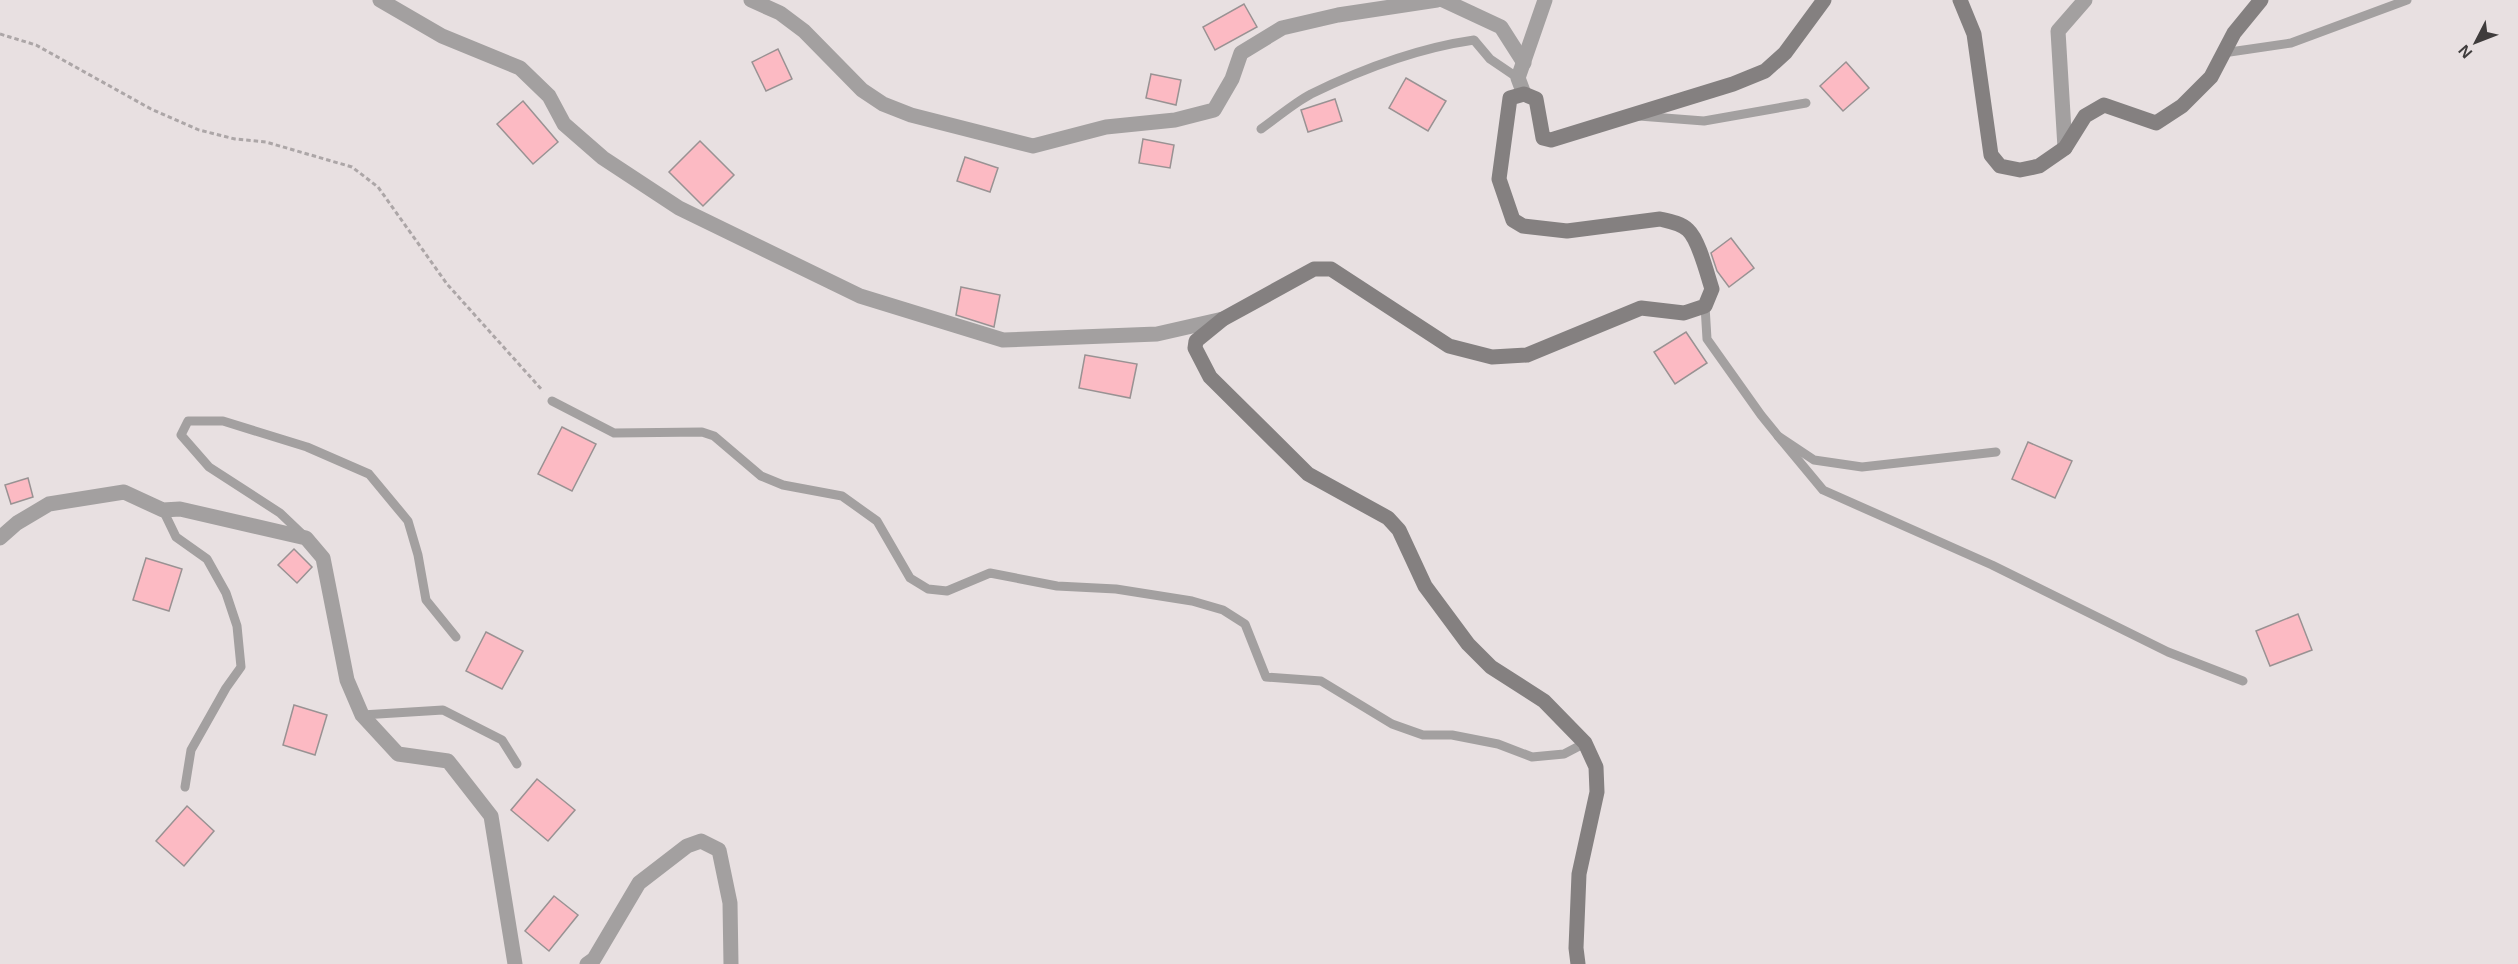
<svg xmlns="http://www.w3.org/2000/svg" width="2518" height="964" viewBox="0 0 2518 964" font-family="Arial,sans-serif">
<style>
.building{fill:#fcbac3;stroke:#999293;stroke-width:1.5}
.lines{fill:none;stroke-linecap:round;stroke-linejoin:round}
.path{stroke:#aca6a7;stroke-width:3;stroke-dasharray:4.5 3;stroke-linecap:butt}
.lane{stroke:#a3a0a0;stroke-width:9}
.street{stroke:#a3a0a0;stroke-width:15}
.secondary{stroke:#848080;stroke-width:15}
</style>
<rect width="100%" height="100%" fill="#e8e0e1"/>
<g class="building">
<path d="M 1244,4 L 1257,27 L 1215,50 L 1203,27 Z"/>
<path d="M 778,49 L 792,79 L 766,91 L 752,62 Z"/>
<path d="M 1846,62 L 1869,88 L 1843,111 L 1820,86 Z"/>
<path d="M 1151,74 L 1181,80 L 1176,105 L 1146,98 Z"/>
<path d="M 1406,78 L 1446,101 L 1428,131 L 1389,108 Z"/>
<path d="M 1335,99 L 1342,121 L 1308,132 L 1301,110 Z"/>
<path d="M 523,101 L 558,142 L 533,164 L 497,124 Z"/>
<path d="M 1143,139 L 1174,145 L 1170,168 L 1139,163 Z"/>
<path d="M 700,141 L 734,175 L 703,206 L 669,172 Z"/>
<path d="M 965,157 L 998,168 L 990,192 L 957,181 Z"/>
<path d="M 1731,238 L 1754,268 L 1729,287 L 1717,271 L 1711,253 Z"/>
<path d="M 961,287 L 1000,295 L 994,327 L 956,315 Z"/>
<path d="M 1686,332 L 1707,363 L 1675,384 L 1654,352 Z"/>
<path d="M 1085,355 L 1137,364 L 1130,398 L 1079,388 Z"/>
<path d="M 562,427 L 596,444 L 572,491 L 538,474 Z"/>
<path d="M 2028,442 L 2072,461 L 2055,498 L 2012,479 Z"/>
<path d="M 28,478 L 33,497 L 11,504 L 5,485 Z"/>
<path d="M 294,549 L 312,567 L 297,583 L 278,565 Z"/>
<path d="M 146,558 L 182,569 L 169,611 L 133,600 Z"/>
<path d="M 2298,614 L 2312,650 L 2270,666 L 2256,631 Z"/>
<path d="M 486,632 L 523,651 L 502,689 L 466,671 Z"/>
<path d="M 294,705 L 327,715 L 315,755 L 283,745 Z"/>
<path d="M 537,779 L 575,810 L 548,841 L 511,810 Z"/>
<path d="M 187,806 L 214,831 L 184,866 L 156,841 Z"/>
<path d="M 554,896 L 578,915 L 549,951 L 525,931 Z"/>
</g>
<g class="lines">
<path class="path" d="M 0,34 L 36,45 L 151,109 L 199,130 L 235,139 L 266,142 L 352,167 L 378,187 L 447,284 L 543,391"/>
<g class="lane">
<path d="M 2223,53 L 2291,43 L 2407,0"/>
<path d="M 1639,116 L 1704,121 L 1806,103"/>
<path d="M 1261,129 C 1278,117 1294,103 1311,94 C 1362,69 1418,48 1474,40 L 1490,59 L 1518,78"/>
<path d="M 1705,306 L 1707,339 L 1761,415 L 1778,436 L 1814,460 L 1862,467 L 1996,452"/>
<path d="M 552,401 L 614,433 L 702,432 L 714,436 L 761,476 L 783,485 L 842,496 L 877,521 L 910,578 L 928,589 L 947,591 L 990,573 L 1057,586 L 1116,589 L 1192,601 L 1223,610 L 1245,624 L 1266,677 L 1321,681 L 1392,724 L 1423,735 L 1452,735 L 1498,744 L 1532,757 L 1564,754 L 1585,743"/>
<path d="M 1778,436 L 1823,490 L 1992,565 L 2168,652 L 2243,681"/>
<path d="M 163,510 L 176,537 L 207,559 L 226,593 L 237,626 L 241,667 L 226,688 L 191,750 L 185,787"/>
<path d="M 302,534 L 280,513 L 209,467 L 181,435 L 188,421 L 223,421 L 307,447 L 369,474 L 408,521 L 418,555 L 426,600 L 456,637"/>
<path d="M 362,715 L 443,710 L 502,740 L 517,764"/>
</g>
<g class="street">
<path d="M 380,0 L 442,36 L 520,68 L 549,96 L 564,124 L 603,158 L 679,208 L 860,296 L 1003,340 L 1157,334 L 1223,319"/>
<path d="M 751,0 L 780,13 L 804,31 L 862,90 L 883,104 L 911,115 L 1033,146 L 1106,127 L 1175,120 L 1214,110 L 1232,79 L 1241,53 L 1282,28 L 1338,15 L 1437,0"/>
<path d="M 1443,0 L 1501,27 L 1524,63"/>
<path d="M 1524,94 L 1518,78 L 1545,0"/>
<path d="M 2065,148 L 2058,31 L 2085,0"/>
<path d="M 0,538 L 17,523 L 49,504 L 124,492 L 163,510 L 180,509 L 306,538 L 323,558 L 347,680 L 362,715 L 398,754 L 448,761 L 491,816 L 515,964"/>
<path d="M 587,964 L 594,959 L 639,883 L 687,846 L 701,841 L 719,850 L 730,903 L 731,964"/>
</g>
<g class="secondary">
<path d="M 1960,0 L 1974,34 L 1991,155 L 2000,166 L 2020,170 L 2039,166 L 2065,148 L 2085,116 L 2104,105 L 2156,123 L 2182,106 L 2211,77 L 2234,33 L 2261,0"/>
<path d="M 1578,964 L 1576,948 L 1579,874 L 1597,792 L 1596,767 L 1585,743 L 1544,701 L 1491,667 L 1468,644 L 1425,586 L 1399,530 L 1388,518 L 1308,474 L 1210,377 L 1195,348 L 1196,341 L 1223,319 L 1314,269 L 1331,269 L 1449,346 L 1492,357 L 1527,355 L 1641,308 L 1684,313 L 1705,306 L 1712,289 C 1707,274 1699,240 1688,230 C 1681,223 1669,221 1660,219 L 1567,231 L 1523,226 L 1513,220 L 1499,179 L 1510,98 L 1524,94 L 1536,99 L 1543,138 L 1551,140 L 1733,84 L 1765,71 L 1785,53 L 1824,0"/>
</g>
</g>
<g transform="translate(2476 42) rotate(228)" stroke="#e8e0e1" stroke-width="4.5" paint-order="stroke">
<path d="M0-4.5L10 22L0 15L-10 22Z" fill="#3f3c3c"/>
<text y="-9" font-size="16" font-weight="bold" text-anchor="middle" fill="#3f3c3c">N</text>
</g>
</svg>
